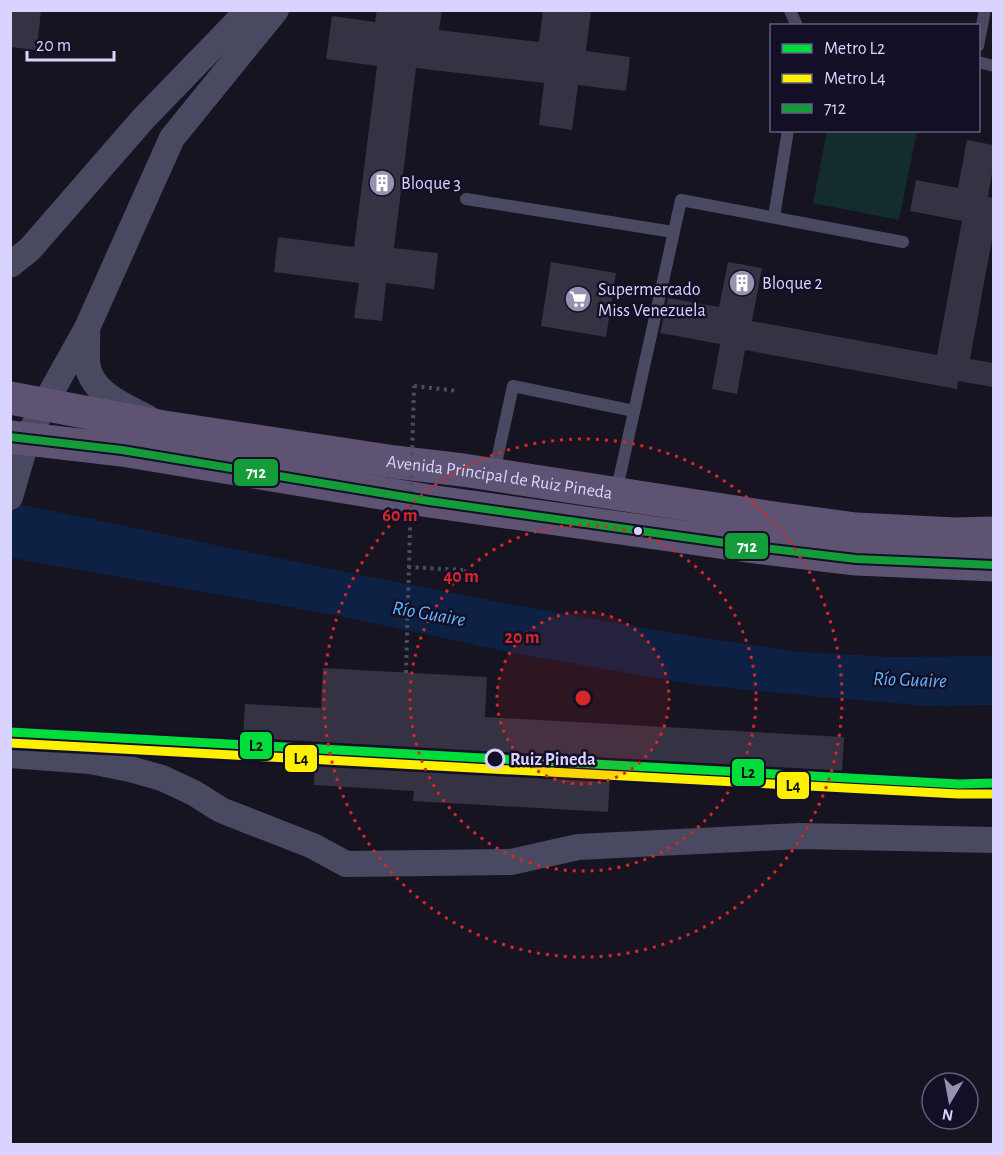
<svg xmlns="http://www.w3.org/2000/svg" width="1004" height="1155" viewBox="0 0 1004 1155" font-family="'Alegreya Sans',sans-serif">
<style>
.green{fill:#132c2d}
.water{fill:#0d2144}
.building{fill:#343243}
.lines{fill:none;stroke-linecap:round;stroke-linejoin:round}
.path{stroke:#44505f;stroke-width:4;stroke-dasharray:3 4.5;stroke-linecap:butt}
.lane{stroke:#4a4962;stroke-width:12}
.street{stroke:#4a4962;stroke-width:26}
.primary{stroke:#5e5373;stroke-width:33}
.path-bridge{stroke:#44505f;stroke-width:4;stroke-dasharray:3 4.5;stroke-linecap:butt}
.bus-1-casing{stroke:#130f26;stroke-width:12}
.bus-1{stroke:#139c39;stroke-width:8}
.metro-1-casing{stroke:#130f26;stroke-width:14}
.metro-2-casing{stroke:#130f26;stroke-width:14}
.metro-1{stroke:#00dc3c;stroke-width:9}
.metro-2{stroke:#fff000;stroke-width:9}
.ring{fill:none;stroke:#d62828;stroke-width:3;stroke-dasharray:3 6}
.bus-dot{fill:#d9d4ff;stroke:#130f26;stroke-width:2}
.stop-dot{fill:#130f26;stroke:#d9d4ff;stroke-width:3}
.labels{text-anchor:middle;stroke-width:5;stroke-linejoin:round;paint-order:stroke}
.poi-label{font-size:18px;fill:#d9d4ff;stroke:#130f26;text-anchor:start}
.street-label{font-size:18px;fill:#d9d4ff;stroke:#130f26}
.stop-label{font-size:18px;font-weight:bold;fill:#d9d4ff;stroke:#130f26;text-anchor:start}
.water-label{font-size:20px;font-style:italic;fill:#62b6ff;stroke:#130f26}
.centre{fill:#d62828;stroke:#130f26;stroke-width:3}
.ring-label{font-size:18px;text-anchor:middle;font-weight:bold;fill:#d62828;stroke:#130f26;stroke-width:5;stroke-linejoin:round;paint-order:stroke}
.line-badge{stroke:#130f26;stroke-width:2}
.badge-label{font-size:16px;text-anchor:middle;font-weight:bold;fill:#fff}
.pale-badge-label{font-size:16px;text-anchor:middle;font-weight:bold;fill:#111}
</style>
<rect width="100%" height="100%" fill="#161421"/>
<path class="green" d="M 827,131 L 917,131 L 899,220 L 813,203 Z"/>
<path class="water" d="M 10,502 L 335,570 L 504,603 L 685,635 L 800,652 L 893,657 L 993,656 L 993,705 L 928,706 L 811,696 L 699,685 L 523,655 L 335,615 L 11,558 Z"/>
<g class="building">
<path d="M 10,10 L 41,10 L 37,50 L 10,47 Z"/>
<path d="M 377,10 L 442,10 L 439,30 L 539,42 L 543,10 L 591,10 L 586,51 L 630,57 L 626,91 L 578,85 L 572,130 L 539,125 L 544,83 L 416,68 L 394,248 L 438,253 L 434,289 L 386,283 L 382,321 L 354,318 L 359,283 L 274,272 L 278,237 L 354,247 L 377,66 L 326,59 L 332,16 L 375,22 Z"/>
<path d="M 967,140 L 993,145 L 993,167 L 988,197 L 993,198 L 993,234 L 970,359 L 993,363 L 993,387 L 958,381 L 957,389 L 745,350 L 737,394 L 712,389 L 720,344 L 660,333 L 668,298 L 719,307 L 728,262 L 762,268 L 752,321 L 937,355 L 962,221 L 910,211 L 916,180 L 958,188 Z"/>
<path d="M 551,262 L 616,273 L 606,337 L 541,326 Z"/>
<path d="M 323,668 L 487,677 L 485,717 L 844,737 L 841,789 L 610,776 L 608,812 L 413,801 L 414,791 L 314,785 L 315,759 L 242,755 L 245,704 L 321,708 Z"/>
</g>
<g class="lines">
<g class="path">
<path d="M 414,386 L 459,391"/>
<path d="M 408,567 L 463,570"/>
</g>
<g class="lane">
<path d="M 790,10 L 797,26"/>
<path d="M 978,46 L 985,10"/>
<path d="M 978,62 L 994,66"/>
<path d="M 466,199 L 673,232"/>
<path d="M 774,217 L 788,130"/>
<path d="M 494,473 L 513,386 L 634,411"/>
<path d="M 616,493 L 681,200 L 903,242"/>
</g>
<g class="street">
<path d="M 10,265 L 30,249 L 143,119 L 235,24 L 246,10"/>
<path d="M 87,329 C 88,341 85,361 89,372 C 98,396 127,407 148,418"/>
<path d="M 10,497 L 27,439 L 44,405 L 87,328 L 172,138 L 276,10"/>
<path d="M 10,755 L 90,761 L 130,769 L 162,778 L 194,793 L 221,810 L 313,846 L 346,864 L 511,862 L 578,847 L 800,836 L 994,840"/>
</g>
<g class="primary">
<path id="s1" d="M 10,398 L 164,427 L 395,462 L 463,470 L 781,519 L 856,529 L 955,534 L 994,533"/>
<path d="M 10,437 L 122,450 L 429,501 L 747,546 L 856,559 L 994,565"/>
</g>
<path class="path-bridge" d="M 406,673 L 414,386"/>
<defs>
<path id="bus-1" d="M 10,437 L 122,450 L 429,501 L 747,546 L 856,559 L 994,565"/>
</defs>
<use href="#bus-1" class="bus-1-casing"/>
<use href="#bus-1" class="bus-1"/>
<defs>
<path id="metro-1" d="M 10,732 L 959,784 L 994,783"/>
<path id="metro-2" d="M 10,743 L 958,794 L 994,794"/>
</defs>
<use href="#metro-1" class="metro-1-casing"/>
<use href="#metro-2" class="metro-2-casing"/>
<use href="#metro-1" class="metro-1"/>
<use href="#metro-2" class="metro-2"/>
</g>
<circle cx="583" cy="698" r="86" fill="#d62828" fill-opacity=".12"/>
<g class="ring">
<circle cx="583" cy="698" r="86"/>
<circle cx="583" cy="698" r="173"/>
<circle cx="583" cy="698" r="259"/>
</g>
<defs>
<symbol id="building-disc" viewBox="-11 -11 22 22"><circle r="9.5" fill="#9591b1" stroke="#130f26"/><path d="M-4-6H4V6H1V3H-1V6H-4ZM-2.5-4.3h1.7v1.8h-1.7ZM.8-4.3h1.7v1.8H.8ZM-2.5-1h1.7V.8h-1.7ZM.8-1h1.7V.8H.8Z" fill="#fff"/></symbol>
<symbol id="supermarket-disc" viewBox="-11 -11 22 22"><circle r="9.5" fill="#9591b1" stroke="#130f26"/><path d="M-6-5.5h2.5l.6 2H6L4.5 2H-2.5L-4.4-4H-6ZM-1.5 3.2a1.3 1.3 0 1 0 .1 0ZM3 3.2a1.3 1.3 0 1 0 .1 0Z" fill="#fff"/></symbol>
</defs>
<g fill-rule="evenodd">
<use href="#building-disc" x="367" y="168" width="30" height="30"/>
<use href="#building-disc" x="727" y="268" width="30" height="30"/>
<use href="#supermarket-disc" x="563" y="284" width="30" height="30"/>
</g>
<circle class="bus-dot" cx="638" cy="531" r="5"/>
<circle class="stop-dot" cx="495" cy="759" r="9"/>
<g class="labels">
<g class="poi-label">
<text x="401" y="189">Bloque 3</text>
<text x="762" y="289">Bloque 2</text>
<text x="598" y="295">Supermercado<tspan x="598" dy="21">Miss Venezuela</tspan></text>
</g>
<g class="street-label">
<text dy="6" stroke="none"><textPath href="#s1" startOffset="496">Avenida Principal de Ruiz Pineda</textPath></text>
</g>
<g class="stop-label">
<text x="510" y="765">Ruiz Pineda</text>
</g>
<g class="water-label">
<text transform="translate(429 613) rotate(10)" y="7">Río Guaire</text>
<text transform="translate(910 679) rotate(2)" y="7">Río Guaire</text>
</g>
</g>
<circle cx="583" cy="698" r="9" class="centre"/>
<g class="ring-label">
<text x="400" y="521">60 m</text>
<text x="461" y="582">40 m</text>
<text x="522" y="643">20 m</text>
</g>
<g class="line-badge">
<rect x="233" y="458" width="46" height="29" rx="6" fill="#139c39"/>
<rect x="724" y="532" width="45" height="28" rx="6" fill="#139c39"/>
<rect x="239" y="731" width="34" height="29" rx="6" fill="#00dc3c"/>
<rect x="284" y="744" width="34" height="29" rx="6" fill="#fff000"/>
<rect x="731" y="758" width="34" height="29" rx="6" fill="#00dc3c"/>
<rect x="776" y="771" width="34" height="29" rx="6" fill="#fff000"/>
</g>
<g class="badge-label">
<text x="256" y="478">712</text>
<text x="747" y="552">712</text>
</g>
<g class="pale-badge-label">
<text x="256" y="751">L2</text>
<text x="301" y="764">L4</text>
<text x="748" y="778">L2</text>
<text x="793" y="791">L4</text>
</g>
<rect width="1004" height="1155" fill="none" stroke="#d9d4ff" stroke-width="24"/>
<rect x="770" y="24" width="210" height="108" fill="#130f26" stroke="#625e7d" stroke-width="1.5"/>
<rect x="782" y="44" width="30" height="9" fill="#00dc3c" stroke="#625e7d" stroke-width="1.5"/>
<text x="824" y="54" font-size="18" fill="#d9d4ff">Metro L2</text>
<rect x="782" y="74" width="30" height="9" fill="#fff000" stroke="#625e7d" stroke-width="1.5"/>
<text x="824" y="84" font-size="18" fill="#d9d4ff">Metro L4</text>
<rect x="782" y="104" width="30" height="9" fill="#139c39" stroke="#625e7d" stroke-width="1.5"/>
<text x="824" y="114" font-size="18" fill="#d9d4ff">712</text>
<g transform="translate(950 1101) rotate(190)"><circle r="28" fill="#130f26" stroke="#625e7d" stroke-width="1.5"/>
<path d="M0-4.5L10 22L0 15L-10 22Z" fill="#9591b1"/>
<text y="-9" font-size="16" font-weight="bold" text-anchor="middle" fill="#d9d4ff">N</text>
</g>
<path d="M27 51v9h87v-9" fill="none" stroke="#d9d4ff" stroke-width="3"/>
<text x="36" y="51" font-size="18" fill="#d9d4ff" stroke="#130f26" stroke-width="4.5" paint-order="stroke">20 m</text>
</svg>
